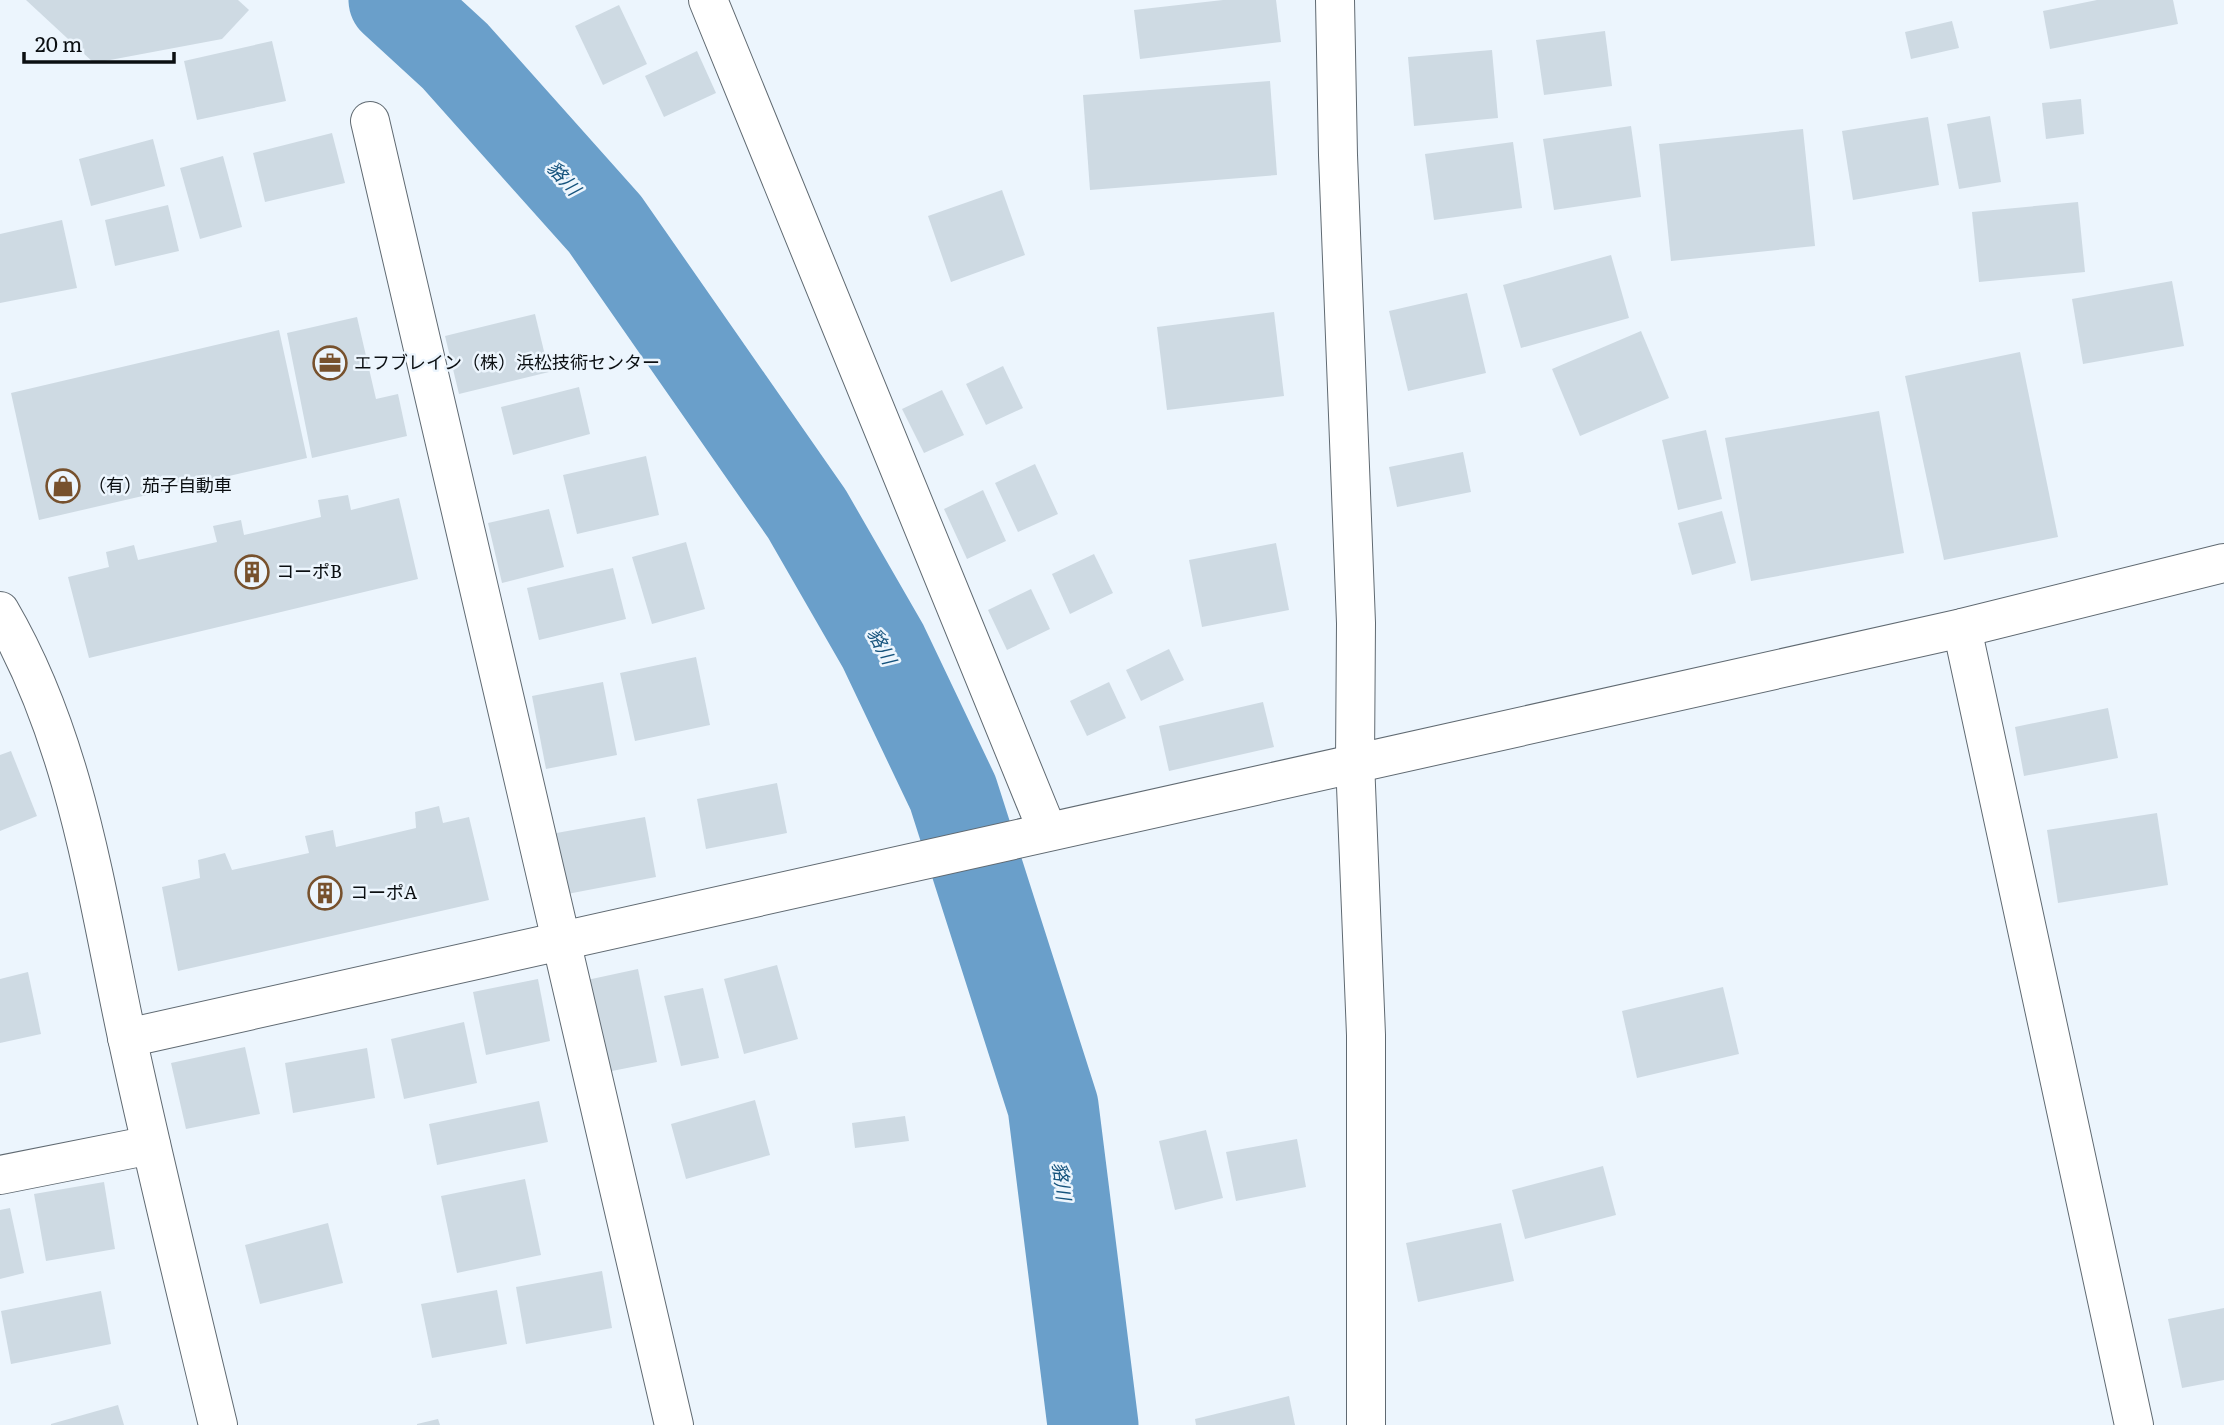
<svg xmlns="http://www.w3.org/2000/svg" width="2224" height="1425" viewBox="0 0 2224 1425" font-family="Literata,'Noto Sans JP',serif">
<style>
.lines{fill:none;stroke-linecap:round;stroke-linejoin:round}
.river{stroke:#6a9fca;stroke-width:91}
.building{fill:#cedae3}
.minor-casing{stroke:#606a72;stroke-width:40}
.tertiary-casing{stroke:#606a72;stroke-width:40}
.minor{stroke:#fff;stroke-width:38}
.tertiary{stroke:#fff;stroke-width:38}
.labels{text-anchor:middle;stroke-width:5;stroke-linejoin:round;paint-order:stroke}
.poi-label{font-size:18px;fill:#0b0f12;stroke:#ecf5fd;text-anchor:start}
.water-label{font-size:19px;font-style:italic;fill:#15537d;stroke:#ecf5fd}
</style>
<rect width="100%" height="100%" fill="#ecf5fd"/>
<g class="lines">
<path class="river" d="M 394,0 L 455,56 L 605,224 L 807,514 L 883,646 L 953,793 L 1053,1106 L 1093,1425"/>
</g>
<g class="building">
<path d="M 26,0 L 238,0 L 249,10 L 222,39 L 94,63 Z"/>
<path d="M 1223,0 L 1276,0 L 1281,42 L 1140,59 L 1134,10 Z"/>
<path d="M 2097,0 L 2173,0 L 2178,24 L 2050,49 L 2043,11 Z"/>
<path d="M 619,5 L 647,64 L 603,85 L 575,26 Z"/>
<path d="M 1952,21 L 1959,48 L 1911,59 L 1905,32 Z"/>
<path d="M 1605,31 L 1612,86 L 1544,95 L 1536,40 Z"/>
<path d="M 272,41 L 286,101 L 197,120 L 184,61 Z"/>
<path d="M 1492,50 L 1498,118 L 1414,126 L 1408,57 Z"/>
<path d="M 697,51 L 716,93 L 664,117 L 645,76 Z"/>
<path d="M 1270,81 L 1277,175 L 1090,190 L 1083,95 Z"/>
<path d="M 2081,99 L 2084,134 L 2046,139 L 2042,103 Z"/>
<path d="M 1990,116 L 2001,182 L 1959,189 L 1947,124 Z"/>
<path d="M 1928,117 L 1939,185 L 1853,200 L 1842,131 Z"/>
<path d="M 1631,126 L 1641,197 L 1554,210 L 1543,139 Z"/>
<path d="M 1803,129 L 1815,246 L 1671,261 L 1659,144 Z"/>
<path d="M 332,133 L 345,183 L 265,202 L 253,153 Z"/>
<path d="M 153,139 L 165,186 L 91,206 L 79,159 Z"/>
<path d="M 1513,142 L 1522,208 L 1434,220 L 1425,154 Z"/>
<path d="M 223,156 L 242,227 L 200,239 L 180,168 Z"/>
<path d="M 1002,190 L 1025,255 L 951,282 L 928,216 Z"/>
<path d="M 2078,202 L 2085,272 L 1979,282 L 1972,212 Z"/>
<path d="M 168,205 L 179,251 L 115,266 L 105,220 Z"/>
<path d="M 62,220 L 77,288 L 0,303 L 0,234 Z"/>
<path d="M 1611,255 L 1629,318 L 1521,348 L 1503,285 Z"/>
<path d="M 2172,281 L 2184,346 L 2083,364 L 2072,299 Z"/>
<path d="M 1467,293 L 1486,373 L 1408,391 L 1389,311 Z"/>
<path d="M 1274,312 L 1284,396 L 1167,410 L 1157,327 Z"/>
<path d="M 535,314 L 549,372 L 459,394 L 445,336 Z"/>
<path d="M 357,317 L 376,399 L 398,394 L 407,436 L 312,458 L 287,333 Z"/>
<path d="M 279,330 L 307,458 L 39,520 L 11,393 Z"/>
<path d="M 1641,331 L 1669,398 L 1580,436 L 1552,369 Z"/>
<path d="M 2020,352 L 2058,537 L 1944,560 L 1905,376 Z"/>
<path d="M 1003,366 L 1023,408 L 986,425 L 966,384 Z"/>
<path d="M 579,387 L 590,434 L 513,455 L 501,407 Z"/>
<path d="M 942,390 L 964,435 L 924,453 L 902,409 Z"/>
<path d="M 1879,411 L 1904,553 L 1751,581 L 1725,438 Z"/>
<path d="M 1706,430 L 1722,499 L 1678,510 L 1662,440 Z"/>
<path d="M 1463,452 L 1471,492 L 1397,507 L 1389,467 Z"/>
<path d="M 646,456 L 659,515 L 577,534 L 563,475 Z"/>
<path d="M 1035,464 L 1058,514 L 1018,532 L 995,483 Z"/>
<path d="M 983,490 L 1006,541 L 967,559 L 944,509 Z"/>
<path d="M 348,495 L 351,510 L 399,498 L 418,579 L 89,658 L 68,577 L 109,567 L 106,552 L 134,545 L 138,560 L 217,542 L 213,526 L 241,520 L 244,535 L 321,517 L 318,500 Z"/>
<path d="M 549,509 L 564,567 L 502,583 L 488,523 Z"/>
<path d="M 1722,511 L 1736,563 L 1692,575 L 1678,523 Z"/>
<path d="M 686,542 L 705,609 L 652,624 L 632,557 Z"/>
<path d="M 1276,543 L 1289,610 L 1202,627 L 1189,560 Z"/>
<path d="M 1094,554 L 1113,593 L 1070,614 L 1052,574 Z"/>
<path d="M 613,568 L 626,619 L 539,640 L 527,588 Z"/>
<path d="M 1031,589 L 1050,629 L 1007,650 L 988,610 Z"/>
<path d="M 1169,649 L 1184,680 L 1141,701 L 1126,670 Z"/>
<path d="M 696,657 L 710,725 L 635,741 L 620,673 Z"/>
<path d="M 603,682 L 617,755 L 546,769 L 532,696 Z"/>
<path d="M 1109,682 L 1126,718 L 1087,736 L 1070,701 Z"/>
<path d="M 1263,702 L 1274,747 L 1169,771 L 1159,726 Z"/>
<path d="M 2108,708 L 2118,758 L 2024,776 L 2015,727 Z"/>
<path d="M 11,751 L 37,816 L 0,831 L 0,755 Z"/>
<path d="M 777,783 L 787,833 L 706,849 L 697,799 Z"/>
<path d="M 439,806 L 443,823 L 469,817 L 489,900 L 178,971 L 162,887 L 200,878 L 198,860 L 225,853 L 232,870 L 309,853 L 305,836 L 333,830 L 336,847 L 416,828 L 415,812 Z"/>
<path d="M 2157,813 L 2168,885 L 2058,903 L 2047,830 Z"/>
<path d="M 645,817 L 656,877 L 562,895 L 551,834 Z"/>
<path d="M 777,965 L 798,1039 L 744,1054 L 724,979 Z"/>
<path d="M 638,969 L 657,1062 L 607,1072 L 587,980 Z"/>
<path d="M 28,972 L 41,1034 L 0,1043 L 0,979 Z"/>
<path d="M 538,979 L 550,1041 L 486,1055 L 473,992 Z"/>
<path d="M 1723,987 L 1739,1054 L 1637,1078 L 1622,1011 Z"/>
<path d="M 703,988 L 719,1058 L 681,1066 L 664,996 Z"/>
<path d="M 464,1022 L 477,1083 L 404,1099 L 391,1039 Z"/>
<path d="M 245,1047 L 260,1114 L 186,1129 L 171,1063 Z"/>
<path d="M 367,1048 L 375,1098 L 293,1113 L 285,1063 Z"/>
<path d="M 755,1100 L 770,1155 L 686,1179 L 671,1124 Z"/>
<path d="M 539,1101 L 548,1142 L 437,1165 L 429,1124 Z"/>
<path d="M 905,1116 L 909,1141 L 855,1148 L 852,1123 Z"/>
<path d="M 1206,1130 L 1223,1198 L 1175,1210 L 1159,1141 Z"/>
<path d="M 1297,1139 L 1306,1187 L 1236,1201 L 1226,1152 Z"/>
<path d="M 1603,1166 L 1616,1215 L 1525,1239 L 1512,1190 Z"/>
<path d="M 525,1179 L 541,1255 L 457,1273 L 441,1196 Z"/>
<path d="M 104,1182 L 115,1249 L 46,1261 L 34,1194 Z"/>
<path d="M 10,1208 L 24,1273 L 0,1279 L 0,1210 Z"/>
<path d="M 328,1223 L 343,1283 L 260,1304 L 245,1245 Z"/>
<path d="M 1501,1223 L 1514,1281 L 1418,1302 L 1406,1243 Z"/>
<path d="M 602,1271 L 612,1328 L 526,1344 L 516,1287 Z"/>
<path d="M 497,1290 L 507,1344 L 432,1358 L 421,1304 Z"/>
<path d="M 101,1291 L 111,1344 L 11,1364 L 1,1311 Z"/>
<path d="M 2224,1308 L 2224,1380 L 2182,1388 L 2168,1319 Z"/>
<path d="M 1289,1396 L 1295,1425 L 1196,1425 L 1195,1419 Z"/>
<path d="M 118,1405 L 124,1425 L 51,1425 L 51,1424 Z"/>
<path d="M 438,1419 L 440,1425 L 417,1425 L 417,1424 Z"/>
</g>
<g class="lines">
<defs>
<g id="minor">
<path d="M 708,0 L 1047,830"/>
<path d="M 370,121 L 674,1425"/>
<path d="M 0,611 C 76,741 96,892 127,1037 C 155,1167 187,1296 218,1425"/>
<path d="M 1962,628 L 2134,1425"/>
<path d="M 127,1038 L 1962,628 L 2224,563"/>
<path d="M 0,1175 L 151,1145"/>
</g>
<path id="tertiary" d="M 1335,0 L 1338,155 L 1356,623 L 1355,761 L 1366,1035 L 1366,1425"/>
</defs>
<use href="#minor" class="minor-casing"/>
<use href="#tertiary" class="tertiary-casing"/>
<use href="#minor" class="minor"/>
<use href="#tertiary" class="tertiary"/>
</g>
<defs>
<symbol id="office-ring" viewBox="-11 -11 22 22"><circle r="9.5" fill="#ecf5fd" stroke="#77512d" stroke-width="1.5"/><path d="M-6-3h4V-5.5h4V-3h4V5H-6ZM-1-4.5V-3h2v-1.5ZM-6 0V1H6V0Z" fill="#77512d"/></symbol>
<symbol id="shop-ring" viewBox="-11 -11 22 22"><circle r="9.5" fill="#ecf5fd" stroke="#77512d" stroke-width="1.5"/><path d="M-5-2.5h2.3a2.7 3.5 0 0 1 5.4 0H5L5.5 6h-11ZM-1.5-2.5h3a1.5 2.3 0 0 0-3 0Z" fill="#77512d"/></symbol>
<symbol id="building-ring" viewBox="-11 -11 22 22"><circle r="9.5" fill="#ecf5fd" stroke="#77512d" stroke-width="1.5"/><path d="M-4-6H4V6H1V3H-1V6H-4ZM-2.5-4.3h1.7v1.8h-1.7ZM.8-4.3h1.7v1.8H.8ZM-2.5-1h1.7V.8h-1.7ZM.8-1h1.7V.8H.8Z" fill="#77512d"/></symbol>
</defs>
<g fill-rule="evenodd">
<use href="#office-ring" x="311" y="344" width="38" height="38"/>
<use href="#shop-ring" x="44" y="467" width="38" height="38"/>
<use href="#building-ring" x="233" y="553" width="38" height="38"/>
<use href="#building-ring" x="306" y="874" width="38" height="38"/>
</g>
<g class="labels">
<g class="poi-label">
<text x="354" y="369">エフブレイン（株）浜松技術センター</text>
<text x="88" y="492">（有）茄子自動車</text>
<text x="276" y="578">コーポB</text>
<text x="350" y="899">コーポA</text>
</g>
<g class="water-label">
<text transform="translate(564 178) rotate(48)" y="7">貉川</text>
<text transform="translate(882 646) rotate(62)" y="7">貉川</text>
<text transform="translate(1062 1181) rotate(83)" y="7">貉川</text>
</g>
</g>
<path d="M24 52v10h150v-10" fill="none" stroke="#0b0f12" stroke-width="3.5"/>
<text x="35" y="52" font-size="21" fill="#0b0f12" stroke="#ecf5fd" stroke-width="5" paint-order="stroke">20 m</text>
</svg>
